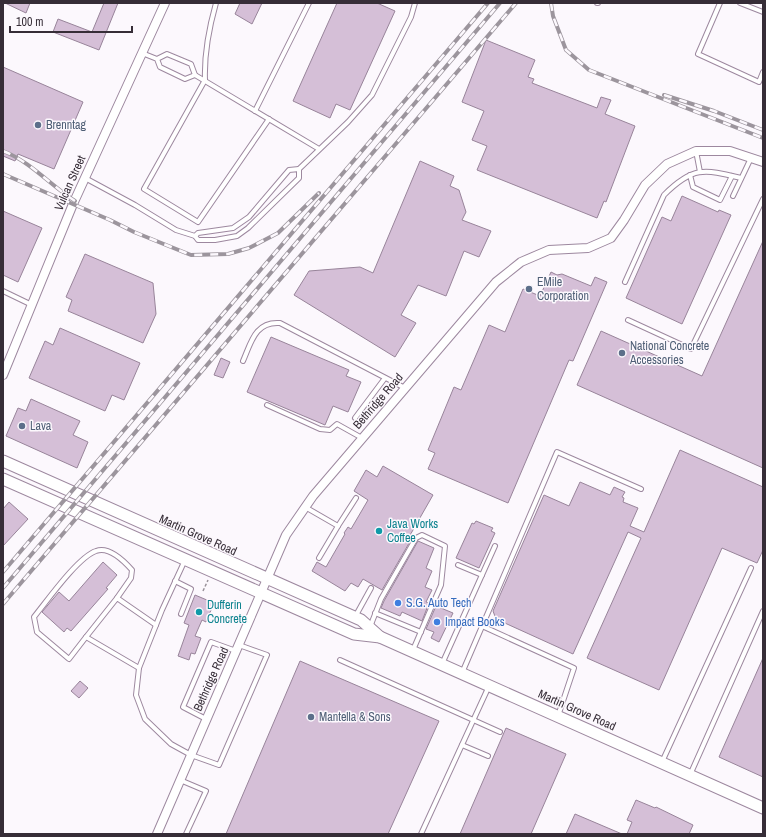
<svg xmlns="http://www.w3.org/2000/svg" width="766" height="837" viewBox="0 0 766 837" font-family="'Archivo Narrow',sans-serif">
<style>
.building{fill:#d5bfd7;stroke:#98849a}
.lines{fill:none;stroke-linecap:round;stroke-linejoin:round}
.service-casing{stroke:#9d889f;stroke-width:6}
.minor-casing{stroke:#9d889f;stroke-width:10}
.secondary-casing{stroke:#9d889f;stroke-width:13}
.path{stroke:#99929a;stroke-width:1.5;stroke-dasharray:3 2;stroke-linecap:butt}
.service{stroke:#fff;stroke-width:4}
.minor{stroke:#fff;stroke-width:8}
.secondary{stroke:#fff;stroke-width:11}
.rail-casing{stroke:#9c959d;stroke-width:4}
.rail{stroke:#fcf8fd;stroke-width:2.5;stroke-dasharray:8;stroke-linecap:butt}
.service-dot{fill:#5c6f8a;stroke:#fcf8fd;stroke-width:1.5}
.culture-dot{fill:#0f9aa8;stroke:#fcf8fd;stroke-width:1.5}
.shop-dot{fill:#3f7fe0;stroke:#fcf8fd;stroke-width:1.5}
.labels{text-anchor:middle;stroke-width:3;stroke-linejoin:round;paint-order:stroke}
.service-label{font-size:12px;fill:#4e5e75;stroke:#fcf8fd;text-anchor:start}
.street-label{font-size:12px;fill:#362d37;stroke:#fcf8fd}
.culture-label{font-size:12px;fill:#0d838f;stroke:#fcf8fd;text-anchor:start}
.shop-label{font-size:12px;fill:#366cbe;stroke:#fcf8fd;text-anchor:start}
</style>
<rect width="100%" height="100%" fill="#fcf8fd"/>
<g class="building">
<path d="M 5,3 L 30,3 L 26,13 Z"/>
<path d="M 104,3 L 118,3 L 99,50 L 53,32 L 58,19 L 92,32 Z"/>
<path d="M 240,3 L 262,3 L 252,24 L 235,14 Z"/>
<path d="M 337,3 L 377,3 L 395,11 L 350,110 L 336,104 L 330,118 L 293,101 Z"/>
<path d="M 486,40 L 535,60 L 528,77 L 534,79 L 532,83 L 597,108 L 601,97 L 611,100 L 605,114 L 635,126 L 606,202 L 604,201 L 597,218 L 477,170 L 487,146 L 472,140 L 484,111 L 462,102 Z"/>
<path d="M 3,67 L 83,102 L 54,169 L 18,154 L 15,161 L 3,156 Z"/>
<path d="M 420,161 L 454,176 L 450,186 L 459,190 L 466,212 L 462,220 L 491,231 L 479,257 L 464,251 L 446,296 L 418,285 L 401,315 L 416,323 L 395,357 L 294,295 L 309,271 L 360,267 L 373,273 Z"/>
<path d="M 682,196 L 718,212 L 719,210 L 731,215 L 682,324 L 626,298 L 662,217 L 671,221 Z"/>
<path d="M 3,211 L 42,228 L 18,282 L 3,275 Z"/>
<path d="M 763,241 L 763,468 L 577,385 L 601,331 L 702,376 Z"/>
<path d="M 85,254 L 153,283 L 156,314 L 143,343 L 68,311 L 72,300 L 66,297 Z"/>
<path d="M 551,272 L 557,275 L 562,274 L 591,286 L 595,277 L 607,282 L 573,361 L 569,360 L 508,503 L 428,469 L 435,453 L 428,450 L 454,387 L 461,390 L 489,325 L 505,332 L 523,289 L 540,296 Z"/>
<path d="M 60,328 L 140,363 L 124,400 L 112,395 L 105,411 L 29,378 L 45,341 L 53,345 Z"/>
<path d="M 271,337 L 349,370 L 346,376 L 361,382 L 348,412 L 333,406 L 325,425 L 247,392 Z"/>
<path d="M 221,358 L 230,362 L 223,378 L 214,375 Z"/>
<path d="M 31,399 L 80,421 L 73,435 L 88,442 L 77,468 L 6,436 L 18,408 L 26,411 Z"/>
<path d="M 680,450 L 763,487 L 763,550 L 757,563 L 722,548 L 659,690 L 587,658 L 641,538 L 628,532 L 573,654 L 496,619 L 493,611 L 544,495 L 569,506 L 580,482 L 610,495 L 614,487 L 625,492 L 622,497 L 624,498 L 623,502 L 638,508 L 630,526 L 644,532 Z"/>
<path d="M 383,466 L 433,495 L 409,537 L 412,538 L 382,590 L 363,579 L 358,587 L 351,583 L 345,591 L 312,571 L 317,562 L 326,567 L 345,534 L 344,533 L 348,527 L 351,529 L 368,500 L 354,491 L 366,470 L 377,477 Z"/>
<path d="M 9,502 L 28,519 L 3,546 L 3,509 Z"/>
<path d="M 476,521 L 493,528 L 491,531 L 495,533 L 479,568 L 456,558 L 472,523 L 474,524 Z"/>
<path d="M 418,541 L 434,548 L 426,568 L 432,571 L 425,587 L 432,590 L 426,602 L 429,603 L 422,621 L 402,612 L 400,616 L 381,608 L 384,601 Z"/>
<path d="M 103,562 L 117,575 L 106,588 L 108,589 L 71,631 L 67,628 L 64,632 L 42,612 L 59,592 L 69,601 Z"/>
<path d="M 195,595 L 214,603 L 206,622 L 202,620 L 195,636 L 201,638 L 195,654 L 191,653 L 189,660 L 178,656 L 189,625 L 184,623 Z"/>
<path d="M 436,606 L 453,613 L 439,642 L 431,638 L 434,632 L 426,629 Z"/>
<path d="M 763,658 L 763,777 L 719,757 Z"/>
<path d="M 300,661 L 439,721 L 388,834 L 226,834 Z"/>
<path d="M 80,681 L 88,688 L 79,698 L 71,691 Z"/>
<path d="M 506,728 L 566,754 L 531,834 L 460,834 Z"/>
<path d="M 636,800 L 655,808 L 656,807 L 693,825 L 689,834 L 627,834 L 632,822 L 627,820 Z"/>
<path d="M 575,814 L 622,834 L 566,834 Z"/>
</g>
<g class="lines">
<defs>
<g id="service">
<path d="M 216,3 C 209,28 204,54 205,80 L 144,189 L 198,222 L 269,119"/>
<path d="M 597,3 L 598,3"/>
<path d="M 720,3 L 698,54 L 759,82 L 763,72"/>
<path d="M 740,3 L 763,12"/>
<path d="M 142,53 L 157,59 L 160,67 L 185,79 L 195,75 L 191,64 L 167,54 L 157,59"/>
<path d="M 195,75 L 319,149"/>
<path d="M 255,111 L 309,3"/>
<path d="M 696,151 L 700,172"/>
<path d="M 299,169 L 299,178 L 248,228 L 237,236 L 215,240 L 198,240 L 195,236 L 198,233 L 233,228 L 249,217 L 289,170 Z"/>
<path d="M 299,169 L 348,122 L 372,95 L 411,17 L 415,3"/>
<path d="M 690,175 L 693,187 L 720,200 L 732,176"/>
<path d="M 85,178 L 135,205 L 176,230 L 195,236"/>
<path d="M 733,196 L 751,158"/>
<path d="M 625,282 L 664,195 C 693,166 704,169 741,178"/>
<path d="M 3,291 L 32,305"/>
<path d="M 628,320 L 691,349 L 763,199"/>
<path d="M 243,361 C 251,343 255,321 280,323 L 405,388"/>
<path d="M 267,405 L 320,429 L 330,430 L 337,424 L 362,438"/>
<path d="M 355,418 L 385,378"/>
<path d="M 305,507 L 338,526 L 319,558"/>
<path d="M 338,526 L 356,498"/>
<path d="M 185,560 L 162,610 L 139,668 L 136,695 L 145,719 L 171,744 L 191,755 L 219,765 L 267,655 L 239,645"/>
<path d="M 458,565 L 482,575"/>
<path d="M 175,581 L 191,589 L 181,614"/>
<path d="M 375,613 L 421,632"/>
<path d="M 355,617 L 371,588"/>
<path d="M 482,626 L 574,668 L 558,716"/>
<path d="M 370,627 L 381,599 L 416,538 L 422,535 L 445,546 L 441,585 L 413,650"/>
<path d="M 86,637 L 69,659 L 37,632 L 34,617 C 47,601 78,557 96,551 C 109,546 124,561 132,570 L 131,578 L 117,598"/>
<path d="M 340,660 L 500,732"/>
<path d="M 442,664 L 495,546"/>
<path d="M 139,668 L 86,637 L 117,598 L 156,625"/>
<path d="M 462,673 L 557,452 L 641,489"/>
<path d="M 206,719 L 183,707 L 211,642 L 236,651"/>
<path d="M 462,745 L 488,756"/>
<path d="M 662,762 L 751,568"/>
<path d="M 690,775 L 763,611"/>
<path d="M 180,780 L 206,791 L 186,834"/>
<path d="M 421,834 L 489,686"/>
</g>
<g id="minor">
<path d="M 3,375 L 73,204 L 165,3"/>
<path d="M 157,834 L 286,535 L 313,496 L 496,282 L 521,262 L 549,250 L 588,248 L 611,238 L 624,220 L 645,185 L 667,164 L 696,151 L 730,151 L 763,162"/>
</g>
<g id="secondary">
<path d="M 3,461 L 361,620 L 380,637 L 763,808"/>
<path d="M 3,479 L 354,634 L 380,637"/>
</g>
</defs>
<use href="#service" class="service-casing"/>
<use href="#minor" class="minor-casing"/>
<use href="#secondary" class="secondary-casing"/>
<path class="path" d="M 203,591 L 208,580"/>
<use href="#service" class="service"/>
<use href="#minor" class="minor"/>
<use href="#secondary" class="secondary"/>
<defs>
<g id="rail">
<path d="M 551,3 L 553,16 L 566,50 L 589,70 L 763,138"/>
<path d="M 664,95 L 714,111 L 763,130"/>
<path d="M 3,151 C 31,162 50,185 75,201"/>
<path d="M 3,174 L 110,220 L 134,232 L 191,255 L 228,254 L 249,248 L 278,233 L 319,193"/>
<path d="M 3,572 L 488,3"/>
<path d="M 3,588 L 500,3"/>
<path d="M 3,604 L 516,3"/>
</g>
</defs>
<use href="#rail" class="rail-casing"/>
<use href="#rail" class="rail"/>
</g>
<g class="service-dot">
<circle cx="38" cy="125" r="4"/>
<circle cx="529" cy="289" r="4"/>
<circle cx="622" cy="353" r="4"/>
<circle cx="22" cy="426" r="4"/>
<circle cx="311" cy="717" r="4"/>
</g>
<g class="culture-dot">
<circle cx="379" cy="531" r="4"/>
<circle cx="199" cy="612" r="4"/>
</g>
<g class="shop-dot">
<circle cx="398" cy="603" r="4"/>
<circle cx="437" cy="622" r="4"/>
</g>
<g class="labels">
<g class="service-label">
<text x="46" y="129">Brenntag</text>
<text x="537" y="286">EMile<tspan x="537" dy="14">Corporation</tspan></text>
<text x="630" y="350">National Concrete<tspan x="630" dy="14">Accessories</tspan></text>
<text x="30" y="430">Lava</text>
<text x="319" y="721">Mantella &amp; Sons</text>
</g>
<g class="street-label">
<text transform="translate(70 183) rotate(-66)" y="4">Vulcan Street</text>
<text transform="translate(378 401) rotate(-49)" y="4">Bethridge Road</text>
<text transform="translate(198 535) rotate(24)" y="4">Martin Grove Road</text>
<text transform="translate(211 679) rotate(-66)" y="4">Bethridge Road</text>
<text transform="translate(577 710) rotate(24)" y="4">Martin Grove Road</text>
</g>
<g class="culture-label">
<text x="387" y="528">Java Works<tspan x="387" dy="14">Coffee</tspan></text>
<text x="207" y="609">Dufferin<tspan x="207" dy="14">Concrete</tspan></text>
</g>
<g class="shop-label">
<text x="406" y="607">S.G. Auto Tech</text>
<text x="445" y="626">Impact Books</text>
</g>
</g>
<rect width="766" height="837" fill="none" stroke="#362d37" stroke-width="8"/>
<path d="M10 26v6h122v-6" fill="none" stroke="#362d37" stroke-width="2"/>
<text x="16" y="26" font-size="12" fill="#362d37" stroke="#fcf8fd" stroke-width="3" paint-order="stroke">100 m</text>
</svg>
